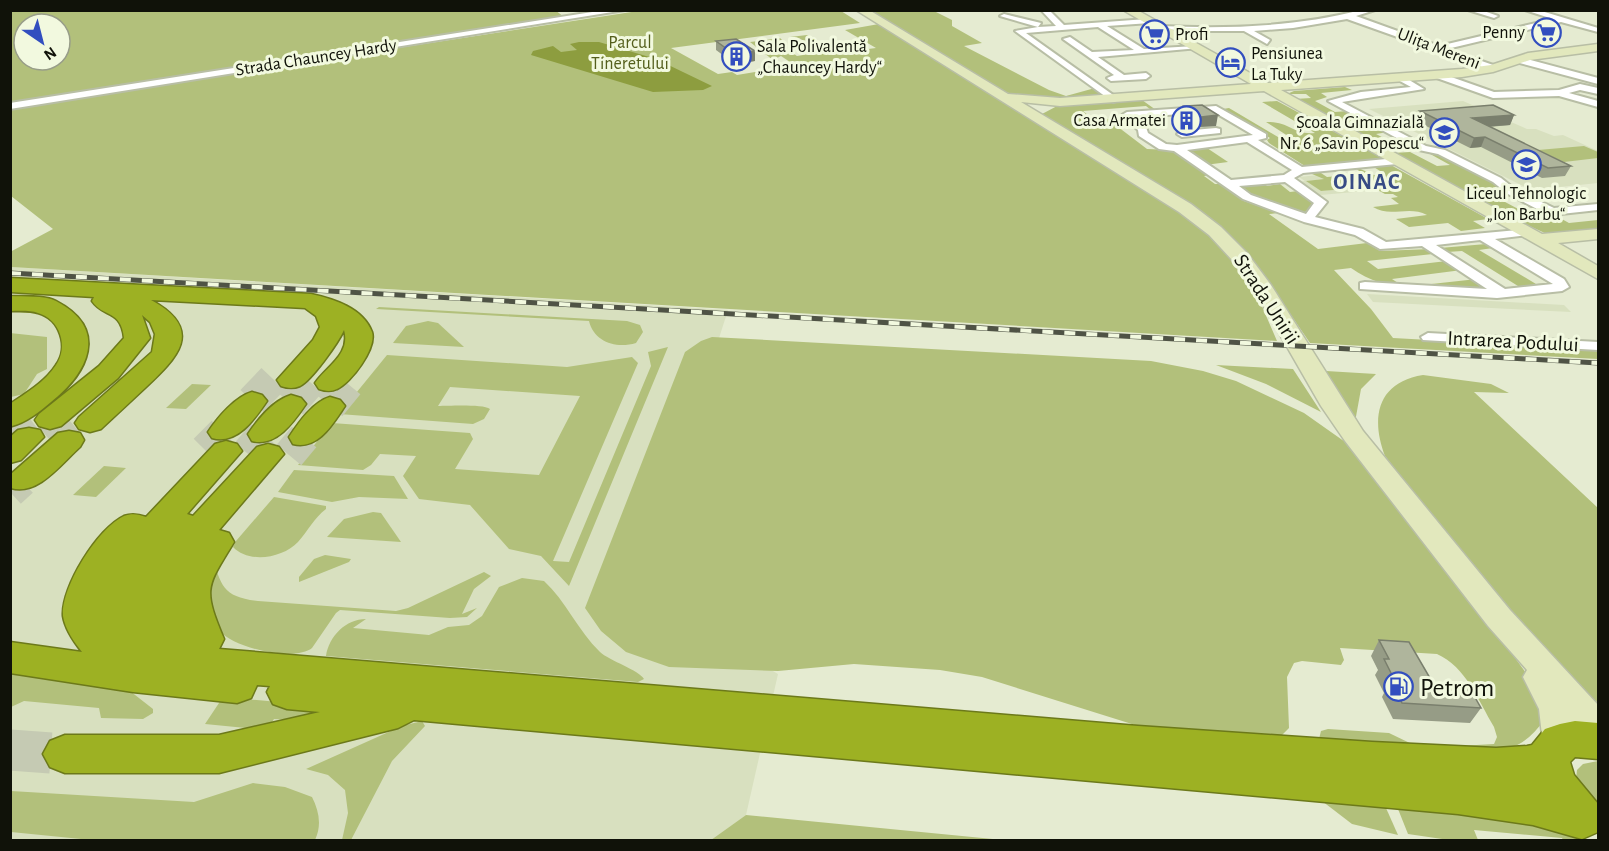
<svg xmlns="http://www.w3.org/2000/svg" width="1609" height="851" viewBox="0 0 1609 851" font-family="'Alegreya Sans',sans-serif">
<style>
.built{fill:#d8e0bf}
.green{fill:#b2c07b;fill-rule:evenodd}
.water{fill:#8d9d3f}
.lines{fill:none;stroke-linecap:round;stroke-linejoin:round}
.highway-tunnel-far1{stroke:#c5cab3;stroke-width:32;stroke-dasharray:32 16;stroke-linecap:butt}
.highway-tunnel{stroke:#c5cab3;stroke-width:41;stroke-dasharray:41 21;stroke-linecap:butt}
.street-casing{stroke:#b8bea5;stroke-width:4}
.secondary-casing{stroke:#b8bea5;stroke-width:3}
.highway-casing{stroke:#6c791a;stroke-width:3}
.street{fill:#fff;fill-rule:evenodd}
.secondary{fill:#e2e8bd;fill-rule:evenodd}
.highway{fill:#9db123;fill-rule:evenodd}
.rail-casing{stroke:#4f5345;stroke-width:5}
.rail{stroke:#f2f9df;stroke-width:4;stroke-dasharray:11;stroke-linecap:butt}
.wall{fill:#969c86}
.shaded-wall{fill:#7a7f6d}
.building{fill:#afb59c;stroke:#7a7f6d;stroke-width:1.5}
.labels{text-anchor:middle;stroke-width:6;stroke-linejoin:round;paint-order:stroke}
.far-poi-label{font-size:18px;fill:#101209;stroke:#f2f9df;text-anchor:end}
.far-park-label{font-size:18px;fill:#545f1c;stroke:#f2f9df}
.far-street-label{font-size:18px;fill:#101209;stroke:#f2f9df}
.street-label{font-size:21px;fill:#101209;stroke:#f2f9df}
.far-district-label{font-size:22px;font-weight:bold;letter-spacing:1.5px;fill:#374b85;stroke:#f2f9df}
.near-poi-label{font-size:26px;fill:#101209;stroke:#f2f9df;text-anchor:start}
</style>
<rect width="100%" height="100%" fill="#e5ebd1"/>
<g class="built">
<path d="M 1463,101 L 1527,129 L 1536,129 L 1554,136 L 1563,135 L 1598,151 L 1598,183 L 1531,190 L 1369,109 Z"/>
<path d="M 1319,175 L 1325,179 L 1307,181 L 1321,191 L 1372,187 L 1378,190 L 1320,195 L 1299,182 L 1305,181 L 1299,177 Z"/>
<path d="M 10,267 L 728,310 L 638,592 L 778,674 L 746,815 L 711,840 L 11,840 Z"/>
<path d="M 1367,294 L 1564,305 L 1571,312 L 1373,302 Z"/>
</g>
<g class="green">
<path d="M 555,10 L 564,17 L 11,104 L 10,11 ZM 24,24 L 60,24 L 60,60 L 24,60 Z"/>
<path d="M 638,11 L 841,11 L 860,23 L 671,48 L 718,74 L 732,72 L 737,75 L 779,68 L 775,65 L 793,64 L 781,56 L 773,60 L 750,42 L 780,38 L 782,40 L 776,41 L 797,56 L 821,52 L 799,38 L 790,37 L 807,35 L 837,53 L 876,48 L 845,30 L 879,24 L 1194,219 L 1222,242 L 1255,290 L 1277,341 L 11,267 L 10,252 L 53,229 L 11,196 L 11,110 L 40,103 Z"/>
<path d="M 867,11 L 934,11 L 952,20 L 952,26 L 982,43 L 964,46 L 1049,90 L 1066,96 L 1095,88 L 1106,97 C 1072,99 1035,103 1003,91 Z"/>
<path d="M 1345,87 L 1352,90 L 1321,93 L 1327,97 L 1315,101 L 1335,112 L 1348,111 L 1355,115 L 1344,116 L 1367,129 L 1379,127 L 1388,132 L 1376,134 L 1401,147 L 1385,148 L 1354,131 L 1360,131 L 1349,128 L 1295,99 L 1311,98 L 1306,94 L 1287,94 L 1294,91 Z"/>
<path d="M 1133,100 L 1142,100 L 1156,110 L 1119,113 L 1151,110 L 1146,106 L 1083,111 L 1089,116 L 1105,117 L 1147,149 L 1170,150 L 1180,154 L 1210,175 L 1204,176 L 1215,184 L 1222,184 L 1244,201 L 1278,213 L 1269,214 L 1318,249 L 1367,243 L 1380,251 L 1431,249 L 1433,254 L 1367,261 L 1378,269 L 1447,261 L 1462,270 L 1392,279 L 1404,287 L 1477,279 L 1485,285 L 1485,289 L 1476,292 C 1434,290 1387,294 1351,268 L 1334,270 L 1371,309 L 1393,338 L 1598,349 L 1598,359 L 1310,343 L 1263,274 L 1230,236 L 1202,214 L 1042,114 L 1059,105 Z"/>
<path d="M 1277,101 L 1353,142 L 1294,108 L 1297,109 L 1385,160 L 1308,168 L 1269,143 L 1267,140 L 1270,138 L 1223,109 L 1229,108 L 1278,137 L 1288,136 L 1266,122 C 1290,121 1292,135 1315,133 L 1262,102 Z"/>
<path d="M 1204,146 L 1228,162 L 1205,165 L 1183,150 Z"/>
<path d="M 1584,146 L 1598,152 L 1598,158 L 1564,162 L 1538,150 Z"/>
<path d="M 1423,150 L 1432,151 L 1499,183 L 1508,192 L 1490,194 L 1522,211 L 1504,213 L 1394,153 L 1410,152 L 1437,166 L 1450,165 Z"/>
<path d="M 1389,164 L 1488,219 L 1473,221 L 1485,228 L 1461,231 L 1448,223 L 1409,227 L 1396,219 L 1427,215 C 1409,205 1390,218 1373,207 L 1399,204 L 1391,198 L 1398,197 L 1393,194 L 1385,194 L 1372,187 L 1321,191 L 1306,181 L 1324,179 L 1312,174 L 1318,171 L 1327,177 L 1363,174 L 1354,167 L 1356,167 L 1374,175 L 1385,174 L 1372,166 Z"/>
<path d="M 1262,182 L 1267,186 L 1280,184 L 1290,192 L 1298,191 L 1314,204 L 1307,212 L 1302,213 L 1250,196 L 1237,185 Z"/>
<path d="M 1551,213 L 1569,223 L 1598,220 L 1598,229 L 1547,234 L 1512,218 Z"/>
<path d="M 1486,244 L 1493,248 L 1479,250 L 1536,284 L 1552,283 L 1556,285 L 1507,291 L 1503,288 L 1518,286 L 1462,251 L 1447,252 L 1440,248 Z"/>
<path d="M 379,307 L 627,321 L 640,325 L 643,332 L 636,343 C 616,349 594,342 589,321 L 376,309 Z"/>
<path d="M 428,321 L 438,323 L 464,347 L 393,343 L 406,326 Z"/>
<path d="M 10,333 L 47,337 L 47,369 L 37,374 L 24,394 L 11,397 Z"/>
<path d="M 712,337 L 1151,361 L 1203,371 L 1236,381 L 1304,413 L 1348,444 L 1442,557 L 1539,691 L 1545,719 C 1519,755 1499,753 1459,746 L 1494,744 L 1497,737 L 1494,727 C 1478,700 1466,667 1437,654 L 1340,648 L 1344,660 L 1341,665 L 1302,661 L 1294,663 L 1287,677 L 1289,728 L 1278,739 L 1167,735 L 982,677 L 940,670 L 854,664 L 778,671 L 669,667 L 626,652 L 601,631 L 585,608 L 685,352 L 701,341 Z"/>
<path d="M 668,347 L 569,586 L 541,556 L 509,549 L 470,505 L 419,499 L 403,476 L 416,456 L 380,454 L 371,465 L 363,470 L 298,465 L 332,423 L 470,433 L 473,439 L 455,469 L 539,475 L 580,396 L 450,387 L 438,406 C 449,406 483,404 490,409 L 484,419 L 473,424 L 339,414 L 387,355 L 567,367 L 632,357 L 638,363 L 553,561 L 569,562 L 651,366 L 648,352 Z"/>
<path d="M 1216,365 L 1293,369 L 1321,412 L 1266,384 Z"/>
<path d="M 1326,371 L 1376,374 L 1361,389 L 1355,422 L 1349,421 Z"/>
<path d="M 1423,375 L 1491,384 L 1509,393 L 1474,392 L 1598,508 L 1598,716 L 1504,610 L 1385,456 C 1370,417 1378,382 1423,375 Z"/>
<path d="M 192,384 L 211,385 L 186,409 L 166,408 Z"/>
<path d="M 104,466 L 126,468 L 96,497 L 73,495 Z"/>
<path d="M 294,470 L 394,476 L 408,499 L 359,497 L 332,502 L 278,492 Z"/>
<path d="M 274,497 L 326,506 L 326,509 C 314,518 308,531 298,542 C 283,558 249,564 233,547 L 236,541 Z"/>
<path d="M 373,512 L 381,513 L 401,542 L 327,537 L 344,519 Z"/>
<path d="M 212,555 C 221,586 223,597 258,601 L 396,611 L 408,608 L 484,572 L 491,576 L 474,589 L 462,614 L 477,608 L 467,617 L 450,618 L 340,610 L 336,613 L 312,648 C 295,662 233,648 220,631 C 211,619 207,600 201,587 Z"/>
<path d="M 325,555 L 351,559 L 349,562 L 299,582 L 299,577 L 314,559 Z"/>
<path d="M 522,578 L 544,581 C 566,601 578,631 600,652 C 610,661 639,670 644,679 L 638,682 L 326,656 C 329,636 346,619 366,619 L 353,628 L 429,635 L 448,627 L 469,625 L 482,616 L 499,587 Z"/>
<path d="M 10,665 L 121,684 L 153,709 L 153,713 L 143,719 L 101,718 L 99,708 L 24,701 L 11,707 Z"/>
<path d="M 223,697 L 344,708 L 293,720 L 274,719 L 267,730 L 205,724 Z"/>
<path d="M 422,721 L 425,726 L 392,761 L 351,840 L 342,840 L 348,813 L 345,790 L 328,775 L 306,769 L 402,726 Z"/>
<path d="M 1328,729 L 1389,733 L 1414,745 L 1319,739 L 1321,731 Z"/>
<path d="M 1598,761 L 1598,809 L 1576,779 L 1577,770 L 1583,764 Z"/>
<path d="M 253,783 L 285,787 L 312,797 C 319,811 322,825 315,840 L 91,840 L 11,832 L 11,791 L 194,802 Z"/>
<path d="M 1382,799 L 1398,835 L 1352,824 L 1322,801 Z"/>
<path d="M 1394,799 L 1544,820 L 1587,840 L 1563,840 L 1562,838 L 1474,830 L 1478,840 L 1449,840 L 1408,834 Z"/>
<path d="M 746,815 L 1003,840 L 711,840 Z"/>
</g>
<path class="water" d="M 579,42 L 599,42 L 656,59 L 712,86 L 703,90 L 653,92 L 531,55 L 533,51 L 553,46 L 561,52 L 577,50 L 570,44 Z"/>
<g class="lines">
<g class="highway-tunnel-far1">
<path d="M 252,401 L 273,379"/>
<path d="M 291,404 L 310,382"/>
<path d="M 330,406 L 348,384"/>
<path d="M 10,435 L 30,419"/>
<path d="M 49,439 L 70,421"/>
<path d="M 205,450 L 223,432"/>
<path d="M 247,453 L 263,434"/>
<path d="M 289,455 L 304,437"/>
<path d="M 10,492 L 22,481"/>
</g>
<path class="highway-tunnel" d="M 10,750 L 65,754"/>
<defs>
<g id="street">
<path d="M 605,10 L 625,10 L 10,109 L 10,103 Z"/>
<path d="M 1041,10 L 1049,10 L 1064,25 L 1147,19 L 1150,23 L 1107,26 L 1144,49 L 1195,46 L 1199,48 L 1098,57 L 1124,75 L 1146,73 L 1150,76 L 1146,79 L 1111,81 L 1107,78 L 1114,75 L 1063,39 L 1070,37 L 1092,52 L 1134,50 L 1098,27 L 1026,33 L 1116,97 L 1116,101 L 1113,102 L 1015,31 L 1038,27 L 1000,16 L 1004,14 L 1041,23 L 1038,27 L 1056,26 Z"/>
<path d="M 1361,10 L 1375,10 L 1356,16 L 1439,46 L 1553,19 L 1525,10 L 1538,10 L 1598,28 L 1598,32 L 1561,22 L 1447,49 L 1496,66 L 1493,71 L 1347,19 L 1293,28 L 1254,31 L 1270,40 L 1267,44 L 1244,31 L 1187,31 L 1156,28 L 1160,26 C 1228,29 1295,27 1361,10 Z"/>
<path d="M 1468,10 L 1481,10 L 1498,16 L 1494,18 Z"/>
<path d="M 1519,57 L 1598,78 L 1598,84 L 1516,62 Z"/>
<path d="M 1437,72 L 1494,92 L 1559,90 L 1580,84 L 1598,88 L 1598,94 L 1580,90 L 1569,93 L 1598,101 L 1598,107 L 1559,96 L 1493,98 L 1434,77 L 1433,75 Z"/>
<path d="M 1401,75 L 1424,89 L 1342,102 L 1426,146 L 1445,150 L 1501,178 L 1516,190 L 1554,208 L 1598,204 L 1598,210 L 1496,221 L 1494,218 L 1500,214 L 1539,210 L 1508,194 L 1493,182 L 1438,154 L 1419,150 L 1328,101 L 1361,92 L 1411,87 L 1398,80 L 1397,78 Z"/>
<path d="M 1216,106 L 1266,134 L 1266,138 L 1258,140 L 1302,167 L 1397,158 L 1402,161 L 1397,164 L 1303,173 L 1294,178 L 1327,202 L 1315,217 L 1363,229 L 1386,242 L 1529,229 L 1529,235 L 1495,239 L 1564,279 L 1569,287 L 1562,291 L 1497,298 L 1360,289 L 1360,283 L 1365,282 L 1487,289 L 1422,246 L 1380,249 L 1355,235 L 1304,222 L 1243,199 L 1174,151 L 1159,149 L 1139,136 L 1138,130 L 1122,115 L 1127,112 ZM 1214,112 L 1253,135 L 1177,145 L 1166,144 L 1148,133 L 1146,127 L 1135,117 ZM 1247,142 L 1292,170 L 1284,175 L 1231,180 L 1187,150 ZM 1285,182 L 1314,203 L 1306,214 L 1251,195 L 1239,186 ZM 1480,240 L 1553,284 L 1505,289 L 1436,245 Z"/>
<path d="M 1216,128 L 1220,129 L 1220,133 L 1182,137 L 1177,134 L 1182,131 Z"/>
<path d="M 1428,333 L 1598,342 L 1598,350 L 1423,340 L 1421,337 Z"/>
</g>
<path id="secondary" d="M 856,10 L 869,10 L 1008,94 L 1060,98 L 1251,84 L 1123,10 L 1137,10 L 1268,83 L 1462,69 L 1491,65 L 1528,53 L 1598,44 L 1598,51 L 1530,60 L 1493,72 L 1462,77 L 1281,90 L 1542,234 L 1598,229 L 1598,239 L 1558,243 L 1598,266 L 1598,279 L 1264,91 L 1060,106 L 1021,102 L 1191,204 L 1221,227 L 1247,253 L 1271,285 L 1363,431 L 1510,610 L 1598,705 L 1598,741 L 1586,737 L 1576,726 L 1577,744 L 1572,754 L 1560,759 L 1548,754 L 1543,744 L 1539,709 L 1523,677 L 1527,670 L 1488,626 L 1345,441 L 1321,406 L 1252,286 L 1233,261 L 1209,235 L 1179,212 Z"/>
<g id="highway">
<path d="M 10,278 L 311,294 C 334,299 363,308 372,332 C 377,348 351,383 337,389 C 331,392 325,391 319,389 L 315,383 C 327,366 351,354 344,330 C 338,343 312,380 300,386 C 293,389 287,388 281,386 L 277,380 L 313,340 L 320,327 L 316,316 L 305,308 L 151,300 C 206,330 177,358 145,388 C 130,402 115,416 101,429 L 90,432 L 79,429 L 75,423 L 79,417 L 152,352 L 155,334 L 150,322 L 142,315 L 150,338 L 118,378 L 61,426 L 50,429 L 39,426 L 35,420 L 39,414 L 99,366 L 124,338 C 121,309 103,318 92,301 L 94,297 L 10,292 Z"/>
<path d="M 10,296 C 24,297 44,295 56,301 C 110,329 88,373 51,402 C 39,412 27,422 12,426 L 10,404 C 26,393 45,382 56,365 C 69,347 60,319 38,313 C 30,310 19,311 10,311 Z"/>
<path d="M 252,392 L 262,395 L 267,401 C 254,420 237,445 212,438 L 208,432 C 218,417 235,397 252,392 Z"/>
<path d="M 291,395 L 301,398 L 306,404 C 293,423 276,447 252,441 L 248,434 C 258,419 274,400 291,395 Z"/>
<path d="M 330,397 L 340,400 L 345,406 C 332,425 318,450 293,444 L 289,437 C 299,422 313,402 330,397 Z"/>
<path d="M 29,428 L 40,430 L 44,437 L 21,460 L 10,463 L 10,437 L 18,430 Z"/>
<path d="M 69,431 L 80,433 L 84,440 L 80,447 C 61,464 38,496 11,488 L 11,474 L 58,433 Z"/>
<path d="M 226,441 L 237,444 L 242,451 L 187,514 L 193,516 L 257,447 L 268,444 L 279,447 L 284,454 L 219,530 L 229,533 L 234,542 C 207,587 202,587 224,639 L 219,649 L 1138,726 L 1372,742 L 1496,748 L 1527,746 L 1532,745 L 1545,729 L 1560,724 L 1575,721 L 1598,723 L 1598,759 L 1575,757 L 1570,762 L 1574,775 L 1598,804 L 1598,832 L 1582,839 L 1533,825 L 1458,814 L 414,720 L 398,728 L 219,773 L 65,773 L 50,767 L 43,754 L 50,741 L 65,735 L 219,735 L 320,712 L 287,709 L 273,704 L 267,692 L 270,686 L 257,685 L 251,698 L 237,703 L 133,692 L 10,673 L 10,642 L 82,652 C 74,642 65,629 63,616 C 61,587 98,528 124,516 C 132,513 138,514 146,517 L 215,444 Z"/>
</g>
</defs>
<use href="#street" class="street-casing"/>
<use href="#secondary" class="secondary-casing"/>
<use href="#highway" class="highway-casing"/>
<use href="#street" class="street"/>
<use href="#secondary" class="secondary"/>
<use href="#highway" class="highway"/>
<defs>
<path id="rail" d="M 10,273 L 1598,363"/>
</defs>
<use href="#rail" class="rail-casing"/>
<use href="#rail" class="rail"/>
</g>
<g class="wall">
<path d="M 716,41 L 755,61 L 735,64 L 716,50 Z"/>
<path d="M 1184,106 L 1216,126 L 1198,127 L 1181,116 Z"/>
<path d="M 1420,111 L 1514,115 L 1510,125 L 1489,127 L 1571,166 L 1565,176 L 1542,178 L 1481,147 L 1470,148 L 1416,121 Z"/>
<path d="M 1379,640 L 1434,685 L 1481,708 L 1470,723 L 1393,719 L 1382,697 L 1384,693 L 1375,675 L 1378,670 L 1371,656 Z"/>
</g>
<g class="shaded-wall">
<path d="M 755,51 L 755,61 L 735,64 L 734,54 Z"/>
<path d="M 1218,115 L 1216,126 L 1198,127 L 1201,117 Z"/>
<path d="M 1514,115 L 1510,125 L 1468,128 L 1472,118 Z"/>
<path d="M 1485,137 L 1481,147 L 1470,148 L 1474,138 Z"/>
</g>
<g class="building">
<path d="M 736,39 L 755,51 L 734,54 L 716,41 Z"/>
<path d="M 1202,105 L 1218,115 L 1201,117 L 1184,106 Z"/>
<path d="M 1493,105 L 1514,115 L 1472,118 L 1571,166 L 1548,168 L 1485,137 L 1474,138 L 1420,111 Z"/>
<path d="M 1379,640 L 1409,642 L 1434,685 L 1469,687 L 1481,708 L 1402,703 L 1391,681 L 1395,681 L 1384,659 L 1389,659 Z"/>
</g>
<defs>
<symbol id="supermarket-ring" viewBox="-11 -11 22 22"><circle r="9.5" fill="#f2f9df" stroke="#324ebf" stroke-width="1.5"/><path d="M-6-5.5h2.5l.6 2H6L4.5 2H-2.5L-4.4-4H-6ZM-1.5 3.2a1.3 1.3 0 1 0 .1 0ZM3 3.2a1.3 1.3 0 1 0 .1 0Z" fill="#324ebf"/></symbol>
<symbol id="building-ring" viewBox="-11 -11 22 22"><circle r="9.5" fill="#f2f9df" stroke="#324ebf" stroke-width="1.5"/><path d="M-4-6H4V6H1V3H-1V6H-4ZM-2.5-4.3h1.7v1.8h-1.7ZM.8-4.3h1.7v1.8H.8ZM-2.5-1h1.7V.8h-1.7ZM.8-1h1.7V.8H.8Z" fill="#324ebf"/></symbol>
<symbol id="hotel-ring" viewBox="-11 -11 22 22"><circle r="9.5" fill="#f2f9df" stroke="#324ebf" stroke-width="1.5"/><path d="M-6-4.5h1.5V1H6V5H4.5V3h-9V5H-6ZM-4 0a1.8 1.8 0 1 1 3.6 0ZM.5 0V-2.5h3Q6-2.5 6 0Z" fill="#324ebf"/></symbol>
<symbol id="school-ring" viewBox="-11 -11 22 22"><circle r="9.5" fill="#f2f9df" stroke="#324ebf" stroke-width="1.5"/><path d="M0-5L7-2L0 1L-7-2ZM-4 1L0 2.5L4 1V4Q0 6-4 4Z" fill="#324ebf"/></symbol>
<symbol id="fuel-ring" viewBox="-11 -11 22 22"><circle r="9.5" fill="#f2f9df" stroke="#324ebf" stroke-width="1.5"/><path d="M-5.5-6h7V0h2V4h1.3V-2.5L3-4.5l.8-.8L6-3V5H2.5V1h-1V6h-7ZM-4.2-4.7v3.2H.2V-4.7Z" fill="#324ebf"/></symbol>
</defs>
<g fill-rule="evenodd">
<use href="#supermarket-ring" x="1530" y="16" width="33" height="33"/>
<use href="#supermarket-ring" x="1138" y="18" width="33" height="33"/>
<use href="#building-ring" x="720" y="40" width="33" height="33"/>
<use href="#hotel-ring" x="1214" y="46" width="33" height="33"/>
<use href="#building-ring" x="1170" y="104" width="33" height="33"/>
<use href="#school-ring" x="1428" y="116" width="33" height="33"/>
<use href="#school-ring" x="1510" y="148" width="33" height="33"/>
<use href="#fuel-ring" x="1382" y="670" width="33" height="33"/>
</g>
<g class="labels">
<g class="far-poi-label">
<text x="1525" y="38">Penny</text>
<text x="1175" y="40" text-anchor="start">Profi</text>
<text x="757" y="52" text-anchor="start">Sala Polivalentă<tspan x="757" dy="21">„Chauncey Hardy“</tspan></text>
<text x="1251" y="59" text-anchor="start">Pensiunea<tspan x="1251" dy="21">La Tuky</tspan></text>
<text x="1166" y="126">Casa Armatei</text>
<text x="1424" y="128">Școala Gimnazială<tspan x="1424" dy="21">Nr. 6 „Savin Popescu“</tspan></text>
<text x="1526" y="199" text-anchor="middle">Liceul Tehnologic<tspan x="1526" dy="21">„Ion Barbu“</tspan></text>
</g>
<g class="far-park-label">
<text x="630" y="48">Parcul<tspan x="630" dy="21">Tineretului</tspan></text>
</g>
<g class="far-street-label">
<text transform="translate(1439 48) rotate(21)" y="6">Ulița Mereni</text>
<text transform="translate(316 57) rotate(-9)" y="6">Strada Chauncey Hardy</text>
</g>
<g class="street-label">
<text transform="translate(1267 299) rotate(57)" y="7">Strada Unirii</text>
<text transform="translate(1513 341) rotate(3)" y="7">Intrarea Podului</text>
</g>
<g class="far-district-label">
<text x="1367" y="189">OINAC</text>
</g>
<g class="near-poi-label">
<text x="1420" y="696">Petrom</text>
</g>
</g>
<rect width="1609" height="851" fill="none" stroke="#101209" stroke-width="24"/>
<g transform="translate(42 42) rotate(145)"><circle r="28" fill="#f2f9df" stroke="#989d89" stroke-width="1.5"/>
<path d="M0-4.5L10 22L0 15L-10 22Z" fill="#324ebf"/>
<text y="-9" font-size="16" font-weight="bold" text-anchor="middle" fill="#101209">N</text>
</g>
</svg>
